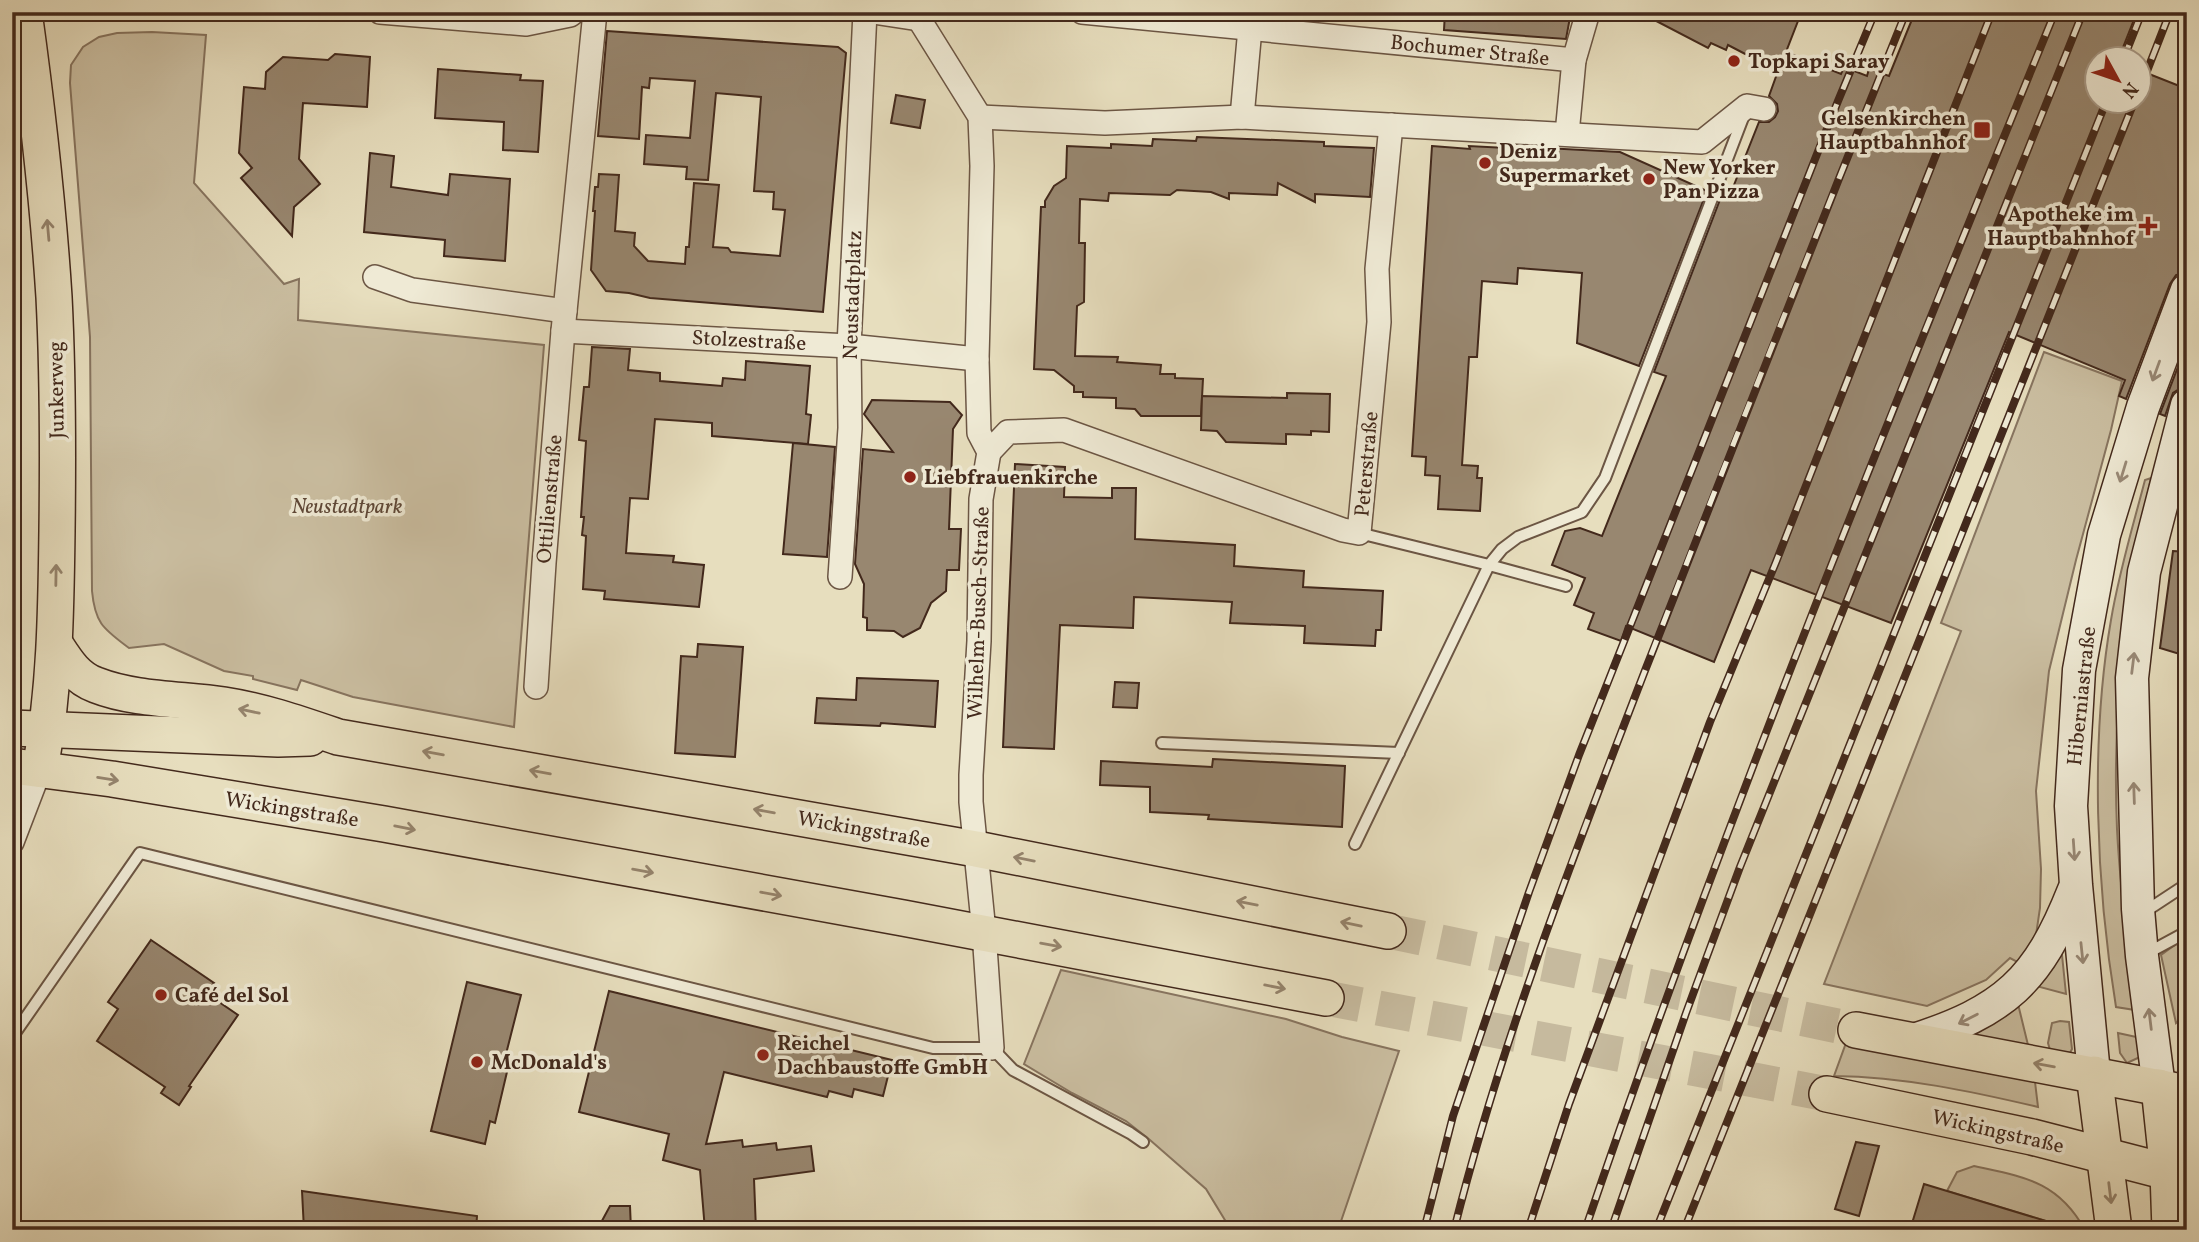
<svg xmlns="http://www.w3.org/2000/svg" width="2199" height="1242" viewBox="0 0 2199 1242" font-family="Vollkorn,serif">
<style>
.green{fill:#cbbfa2;stroke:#87745f;stroke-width:2}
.building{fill:#988770;stroke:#43291c;stroke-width:2}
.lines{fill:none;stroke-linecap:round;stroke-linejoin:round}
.primary-tunnel{stroke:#c6ba9e;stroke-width:35;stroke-dasharray:35 18;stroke-linecap:butt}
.lane-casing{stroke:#6c5644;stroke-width:14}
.street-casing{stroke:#6c5644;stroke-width:26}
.secondary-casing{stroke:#43291c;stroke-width:35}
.primary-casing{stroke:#43291c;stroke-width:38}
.lane{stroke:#efead5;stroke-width:10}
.street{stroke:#efead5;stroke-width:23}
.secondary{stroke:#efead5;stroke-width:32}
.primary{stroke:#e7debe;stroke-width:35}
.rail-casing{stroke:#43291c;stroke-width:8}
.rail{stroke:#efead5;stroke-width:5;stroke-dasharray:16;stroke-linecap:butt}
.oneway{stroke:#95846d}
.oneway2{stroke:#998a78}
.poi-dot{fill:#8f2418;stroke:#efead5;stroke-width:2.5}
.labels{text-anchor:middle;stroke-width:7;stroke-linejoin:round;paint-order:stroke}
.street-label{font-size:21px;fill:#43291c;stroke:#efead5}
.poi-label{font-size:21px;font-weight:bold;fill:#43291c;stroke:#efead5;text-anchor:start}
.park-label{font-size:21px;font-style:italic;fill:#5e4737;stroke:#efead5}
</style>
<rect width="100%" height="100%" fill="#e7debe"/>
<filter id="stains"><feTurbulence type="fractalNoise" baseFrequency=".00286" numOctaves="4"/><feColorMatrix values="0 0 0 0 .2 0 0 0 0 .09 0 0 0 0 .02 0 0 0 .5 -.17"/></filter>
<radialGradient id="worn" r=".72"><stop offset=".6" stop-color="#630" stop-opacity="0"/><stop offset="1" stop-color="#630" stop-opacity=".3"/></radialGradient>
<g class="green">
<path d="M 152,32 L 206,35 L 194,183 L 284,284 L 299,279 L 298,320 L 544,345 L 514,727 L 353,697 L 301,680 L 297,690 L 253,679 L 253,676 L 224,671 L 164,644 L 129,648 C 104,629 95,624 92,591 L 90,337 L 70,83 L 71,65 L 83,47 L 99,37 L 117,33 Z"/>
<path d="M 2044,352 L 2122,381 L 2111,430 L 2076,560 L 2049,671 L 2036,791 L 2041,869 L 2040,908 L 2036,935 L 2021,964 L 2010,958 L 1986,980 L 1927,1006 L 1824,984 L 1961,631 L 1941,623 Z"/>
<path d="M 2151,478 C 2125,593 2112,712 2117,829 C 2120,890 2128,950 2135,1010 L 2116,1007 C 2096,886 2090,741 2111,620 C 2119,572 2133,526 2145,480 Z"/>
<path d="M 2187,940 L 2187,1013 L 2176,1023 L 2161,955 L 2179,942 Z"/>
<path d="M 2060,949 L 2062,955 L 2066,994 L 2036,986 Z"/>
<path d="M 1061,970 L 1286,1019 L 1342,1037 L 1399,1051 L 1338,1230 L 1231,1230 L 1206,1189 L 1150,1140 L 1126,1121 L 1072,1093 L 1024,1064 Z"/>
<path d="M 2018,1004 L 2028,1045 L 1971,1036 L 1974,1028 Z"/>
<path d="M 2060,1021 L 2069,1022 L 2072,1049 L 2070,1053 L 2050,1050 L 2048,1043 L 2052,1023 Z"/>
<path d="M 2118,1033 L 2141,1038 L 2140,1057 L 2127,1063 L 2120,1053 Z"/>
<path d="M 1846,1043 L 2024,1078 L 2035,1082 L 2038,1107 C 1970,1091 1904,1077 1834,1076 Z"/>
<path d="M 1974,1166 C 2024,1177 2058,1181 2085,1230 L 2062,1230 L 2062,1226 L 1947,1191 L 1957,1172 Z"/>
</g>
<g class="building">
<path d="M 1445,12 L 1571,12 L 1566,39 L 1444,30 Z"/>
<path d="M 1639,12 L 1781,12 L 1798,21 L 1786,52 L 1841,74 L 1844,67 L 1867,76 L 1869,69 L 1889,76 L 1915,12 L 2137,12 L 2118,60 L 2097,60 L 2097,102 L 2139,102 L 2139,70 L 2187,89 L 2187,272 L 2176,275 L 2170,284 L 2126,399 L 2119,396 L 2125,380 L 2009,332 L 1891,623 L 1751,570 L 1714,662 L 1626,626 L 1621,641 L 1588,629 L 1594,613 L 1574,605 L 1585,578 L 1552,565 L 1565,531 L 1580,528 L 1602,536 L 1666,376 L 1654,372 L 1721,197 L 1728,200 L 1759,122 L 1769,122 L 1775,117 L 1778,111 L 1777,104 L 1769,96 L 1778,71 L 1728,45 L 1726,50 L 1711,43 L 1708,48 Z"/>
<path d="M 607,31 L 838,47 L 846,53 L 823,312 L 650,298 L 629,293 L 606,291 L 591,270 L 595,211 L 593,211 L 595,187 L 598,187 L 599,174 L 619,175 L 615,231 L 635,233 L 634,246 L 648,261 L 685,264 L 686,247 L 689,247 L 694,183 L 719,185 L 713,247 L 728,248 L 731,252 L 780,256 L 785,210 L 773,209 L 774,192 L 754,191 L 761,97 L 716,93 L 708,180 L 686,179 L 687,167 L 644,164 L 646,135 L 690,138 L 695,81 L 650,78 L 649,88 L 642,87 L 639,139 L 598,136 Z"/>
<path d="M 335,54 L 370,57 L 367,107 L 303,103 L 299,159 L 320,184 L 294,207 L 292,236 L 241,178 L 252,168 L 239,153 L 244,87 L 265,89 L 266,72 L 283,57 L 328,60 Z"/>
<path d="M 438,69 L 521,75 L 520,80 L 543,81 L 538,152 L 503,150 L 504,122 L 435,118 Z"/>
<path d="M 896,95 L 925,100 L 920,128 L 891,123 Z"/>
<path d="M 1197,137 L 1324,142 L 1324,146 L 1374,148 L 1370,197 L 1315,194 L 1315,202 L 1278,183 L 1277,195 L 1229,193 L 1229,199 L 1211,192 L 1177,190 L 1170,195 L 1109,193 L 1108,201 L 1080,199 L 1079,243 L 1085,243 L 1084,302 L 1077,306 L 1075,356 L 1118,357 L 1117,362 L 1161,365 L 1160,374 L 1175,374 L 1175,378 L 1203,379 L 1201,416 L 1141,416 L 1135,409 L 1116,408 L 1116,398 L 1083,397 L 1083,392 L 1074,392 L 1074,386 L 1054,370 L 1034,369 L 1041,207 L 1045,207 L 1045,201 L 1054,186 L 1066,178 L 1067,146 L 1111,148 L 1111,144 L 1152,146 L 1153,139 L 1196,141 Z"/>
<path d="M 1432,146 L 1470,149 L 1469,146 L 1527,149 L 1527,147 L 1620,152 L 1707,191 L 1639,366 L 1577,343 L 1582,273 L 1518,268 L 1517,284 L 1482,281 L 1477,357 L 1469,357 L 1462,465 L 1478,466 L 1477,478 L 1482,478 L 1480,511 L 1438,509 L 1440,476 L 1425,475 L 1426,457 L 1412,456 Z"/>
<path d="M 370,153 L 394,156 L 391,187 L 448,195 L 450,174 L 510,179 L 505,261 L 444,256 L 445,240 L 364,232 Z"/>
<path d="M 2187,343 L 2187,387 L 2181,388 L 2173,393 L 2165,416 L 2160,414 Z"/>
<path d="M 592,347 L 630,349 L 628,370 L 660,373 L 660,381 L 722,386 L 723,378 L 745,380 L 746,361 L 810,366 L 806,414 L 811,415 L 808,444 L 712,436 L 712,423 L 655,419 L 648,499 L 630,498 L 626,553 L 674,556 L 673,562 L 704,565 L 699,607 L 604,599 L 605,591 L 583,589 L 586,536 L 582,535 L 584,517 L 581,517 L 586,441 L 579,440 L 584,387 L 589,387 Z"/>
<path d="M 1287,393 L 1330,394 L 1329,432 L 1311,431 L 1311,435 L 1286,434 L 1286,444 L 1226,442 L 1217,431 L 1201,430 L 1202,396 L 1287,398 Z"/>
<path d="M 872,400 L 950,402 L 962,415 L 953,429 L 949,529 L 961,529 L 959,570 L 947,570 L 946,591 L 931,603 L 920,628 L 903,637 L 894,631 L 867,630 L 867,618 L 863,617 L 864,584 L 855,564 L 863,449 L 893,452 L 864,414 Z"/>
<path d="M 793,443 L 835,447 L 827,557 L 783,554 Z"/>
<path d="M 1015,464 L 1065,467 L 1064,497 L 1112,498 L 1112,488 L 1136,488 L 1135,539 L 1235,545 L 1234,566 L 1304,571 L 1303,587 L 1383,591 L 1381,630 L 1376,630 L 1375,646 L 1304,643 L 1305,626 L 1230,623 L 1232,602 L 1134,597 L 1133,628 L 1060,625 L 1054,749 L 1003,747 Z"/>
<path d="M 2173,551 L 2187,552 L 2186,656 L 2160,648 Z"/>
<path d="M 698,644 L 743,647 L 735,757 L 675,753 L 681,656 L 697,657 Z"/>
<path d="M 857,678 L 938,681 L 935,727 L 881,723 L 880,726 L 815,723 L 817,698 L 856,700 Z"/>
<path d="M 1115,682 L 1139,683 L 1137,708 L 1113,707 Z"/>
<path d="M 1213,759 L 1345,766 L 1342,827 L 1208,819 L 1209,815 L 1150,812 L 1150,787 L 1100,785 L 1101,761 L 1212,767 Z"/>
<path d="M 151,940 L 214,983 L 206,993 L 238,1015 L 189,1086 L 191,1087 L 179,1105 L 161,1093 L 165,1087 L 97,1041 L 118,1009 L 108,1002 Z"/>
<path d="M 467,982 L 521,995 L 505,1058 L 510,1059 L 495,1123 L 490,1121 L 485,1144 L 431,1131 Z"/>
<path d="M 609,991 L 892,1060 L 883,1096 L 854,1089 L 852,1097 L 829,1091 L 827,1097 L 724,1072 L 706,1144 L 742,1140 L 743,1147 L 776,1143 L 777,1150 L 811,1146 L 814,1171 L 754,1179 L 756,1230 L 705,1230 L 700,1170 L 663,1160 L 669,1134 L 579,1112 Z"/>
<path d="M 1856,1142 L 1879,1146 L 1859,1216 L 1835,1209 Z"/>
<path d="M 1924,1184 L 2056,1224 L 2055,1230 L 1910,1230 Z"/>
<path d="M 302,1191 L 477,1216 L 476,1230 L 304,1230 Z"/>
<path d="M 610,1206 L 630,1206 L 631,1230 L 597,1230 Z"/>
</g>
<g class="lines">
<g class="primary-tunnel">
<path d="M 1388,931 L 1856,1030"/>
<path d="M 1326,998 L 1827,1094"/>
</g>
<defs>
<g id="lane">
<path d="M 1359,533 L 1489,565 L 1502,549 L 1518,537 L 1582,512 L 1605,478 L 1744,115"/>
<path d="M 1162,743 L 1399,753"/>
<path d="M 1355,844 L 1489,565 L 1566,586"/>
<path d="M 2141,909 L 2152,907 L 2187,884"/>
<path d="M 2144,955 L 2181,935 L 2187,935"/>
<path d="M 12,1032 L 15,1033 L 140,853 L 933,1048 L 992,1048 L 1013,1070 L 1130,1133 L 1143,1142"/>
</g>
<g id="street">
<path d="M 380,12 L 526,24 L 570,15 L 574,12"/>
<path d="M 873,12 L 919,19"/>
<path d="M 1082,12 L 1574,60 L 1567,134"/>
<path d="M 919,19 L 980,117 L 982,166 L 977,359 L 979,433 L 989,452 L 981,499 L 979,641 L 971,775 L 971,802 L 984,932 L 992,1048"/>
<path d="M 1574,60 L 1588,12"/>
<path d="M 980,117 L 1105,123 L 1242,117 L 1702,142 L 1747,106 L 1764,109"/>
<path d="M 1242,117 L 1250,28"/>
<path d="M 375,277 L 412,290 L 565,311"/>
<path d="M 563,331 L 849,346 L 977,359"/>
<path d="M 989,452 L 1008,432 L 1064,430 L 1343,530 L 1359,533 L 1379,322 L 1377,269 L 1391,125"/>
<path d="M 840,577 L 850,428 L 849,346 L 865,12"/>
<path d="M 536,687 L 544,563 L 563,331 L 595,12"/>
<path d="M 12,842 L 40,769"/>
</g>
<g id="secondary">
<path d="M 1911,1041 C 2005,1011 2038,981 2074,890"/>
<path d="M 2094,1074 L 2076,885 L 2071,806 L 2079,670 L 2104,535 L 2143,407 L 2187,290"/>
<path d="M 2159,1087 L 2142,956 L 2138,909 L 2132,678 L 2144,572 L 2187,405"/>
</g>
<g id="primary">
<path d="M 24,12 C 37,106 48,203 54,297 C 58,375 58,453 57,531 C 56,611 55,690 40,769"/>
<path d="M 55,644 C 66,661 76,678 96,685 C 134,700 183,699 224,705 C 263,711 300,724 338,737 L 976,849 L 1388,931"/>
<path d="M 12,728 L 278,739 L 310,738"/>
<path d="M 12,766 L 112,779 L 384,824 L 903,918 L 1326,998"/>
<path d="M 1856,1030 L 2187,1093"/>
<path d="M 2094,1074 L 2114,1230"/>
<path d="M 2159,1087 L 2168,1172 L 2170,1230"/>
<path d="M 1827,1094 L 2032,1137 L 2187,1177"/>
</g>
</defs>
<use href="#lane" class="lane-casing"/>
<use href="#street" class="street-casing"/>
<use href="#secondary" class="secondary-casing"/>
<use href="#primary" class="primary-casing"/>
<use href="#lane" class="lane"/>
<use href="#street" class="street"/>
<use href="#secondary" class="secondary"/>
<use href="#primary" class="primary"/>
<defs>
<g id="rail">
<path d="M 2123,60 L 2142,12"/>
<path d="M 2140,89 L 2170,12"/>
<path d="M 1424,1230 L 1453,1116 L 1529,892 L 1579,755 L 1838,101 L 1875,12"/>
<path d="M 1454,1230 C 1502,1038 1575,852 1646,668 C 1731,448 1818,230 1906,12"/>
<path d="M 1528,1230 L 1569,1104 L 1710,722 L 1776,562 L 1992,12"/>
<path d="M 1585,1230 C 1725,818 1890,415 2055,12"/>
<path d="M 1611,1230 L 1686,1013 L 1740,867 L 2083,12"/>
<path d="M 1656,1230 L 2106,102"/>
<path d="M 1684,1230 L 2134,102"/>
</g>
</defs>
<use href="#rail" class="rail-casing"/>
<use href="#rail" class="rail"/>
</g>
<defs><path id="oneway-shaft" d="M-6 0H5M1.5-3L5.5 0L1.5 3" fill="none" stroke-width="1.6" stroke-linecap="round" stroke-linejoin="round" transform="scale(1.75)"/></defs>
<g class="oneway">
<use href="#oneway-shaft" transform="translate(48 230) rotate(-95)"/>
<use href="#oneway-shaft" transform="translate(56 575) rotate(-89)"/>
<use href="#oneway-shaft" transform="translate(249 711) rotate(-168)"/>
<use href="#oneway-shaft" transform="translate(433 753) rotate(-170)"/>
<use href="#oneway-shaft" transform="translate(540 772) rotate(-170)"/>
<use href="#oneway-shaft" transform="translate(108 779) rotate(9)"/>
<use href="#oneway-shaft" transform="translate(764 811) rotate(-170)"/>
<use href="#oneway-shaft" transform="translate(405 828) rotate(11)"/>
<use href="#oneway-shaft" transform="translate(1024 859) rotate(-169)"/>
<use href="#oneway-shaft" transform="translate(643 871) rotate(10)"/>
<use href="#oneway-shaft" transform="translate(771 894) rotate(10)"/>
<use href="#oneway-shaft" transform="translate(1247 903) rotate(-169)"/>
<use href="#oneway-shaft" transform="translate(1351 924) rotate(-168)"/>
<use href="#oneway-shaft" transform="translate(1051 945) rotate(10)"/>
<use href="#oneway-shaft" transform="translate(1275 987) rotate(11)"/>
<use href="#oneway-shaft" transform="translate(2044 1065) rotate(-170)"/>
<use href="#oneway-shaft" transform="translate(2110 1193) rotate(83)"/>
</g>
<g class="oneway2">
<use href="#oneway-shaft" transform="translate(2156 371) rotate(110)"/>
<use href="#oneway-shaft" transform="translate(2123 472) rotate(107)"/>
<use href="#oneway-shaft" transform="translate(2133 663) rotate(-83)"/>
<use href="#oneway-shaft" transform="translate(2134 793) rotate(-92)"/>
<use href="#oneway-shaft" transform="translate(2074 850) rotate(86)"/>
<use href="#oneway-shaft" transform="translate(2082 953) rotate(84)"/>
<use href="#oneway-shaft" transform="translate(1968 1019) rotate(153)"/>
<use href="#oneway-shaft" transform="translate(2150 1019) rotate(-97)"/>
</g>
<g class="poi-dot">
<circle cx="1734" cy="61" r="7"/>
<rect x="1973" y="121" width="18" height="18" rx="3.5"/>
<circle cx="1485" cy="163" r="7"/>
<circle cx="1649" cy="179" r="7"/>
<path d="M2144.5 215.5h7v7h7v7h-7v7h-7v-7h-7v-7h7z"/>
<circle cx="910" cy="477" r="7"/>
<circle cx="161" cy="995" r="7"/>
<circle cx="763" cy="1055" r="7"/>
<circle cx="477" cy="1062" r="7"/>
</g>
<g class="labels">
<g class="street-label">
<text transform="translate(1470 50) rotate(6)" y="7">Bochumer Straße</text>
<text transform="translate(852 295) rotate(-88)" y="7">Neustadtplatz</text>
<text transform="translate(749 340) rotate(3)" y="7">Stolzestraße</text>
<text transform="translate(56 390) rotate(-91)" y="7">Junkerweg</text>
<text transform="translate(1366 464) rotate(-85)" y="7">Peterstraße</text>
<text transform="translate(549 499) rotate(-85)" y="7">Ottilienstraße</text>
<text transform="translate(978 613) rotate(-88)" y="7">Wilhelm-Busch-Straße</text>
<text transform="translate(2081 696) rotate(-84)" y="7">Hiberniastraße</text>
<text transform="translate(292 809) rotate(9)" y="7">Wickingstraße</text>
<text transform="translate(864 829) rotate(10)" y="7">Wickingstraße</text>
<text transform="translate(1998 1131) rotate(13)" y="7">Wickingstraße</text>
</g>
<g class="poi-label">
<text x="1748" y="68">Topkapi Saray</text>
<text x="1966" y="125" text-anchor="end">Gelsenkirchen<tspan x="1966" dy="24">Hauptbahnhof</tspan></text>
<text x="1499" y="158">Deniz<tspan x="1499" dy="24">Supermarket</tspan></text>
<text x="1663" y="174">New Yorker<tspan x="1663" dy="24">Pan Pizza</tspan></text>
<text x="2134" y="221" text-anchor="end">Apotheke im<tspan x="2134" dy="24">Hauptbahnhof</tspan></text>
<text x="924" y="484">Liebfrauenkirche</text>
<text x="175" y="1002">Café del Sol</text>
<text x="777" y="1050">Reichel<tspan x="777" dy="24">Dachbaustoffe GmbH</tspan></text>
<text x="491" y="1069">McDonald's</text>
</g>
<g class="park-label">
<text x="347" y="513">Neustadtpark</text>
</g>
</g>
<rect width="2199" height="1242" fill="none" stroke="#e7debe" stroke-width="42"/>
<rect x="14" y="14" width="2171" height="1214" fill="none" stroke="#43291c" stroke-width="3.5"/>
<rect x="21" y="21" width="2157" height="1200" fill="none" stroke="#43291c" stroke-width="2"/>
<g transform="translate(2118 80) rotate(130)"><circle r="33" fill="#efead5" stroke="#aa9d8b" stroke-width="2"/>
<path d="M0-5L12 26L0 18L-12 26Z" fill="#8f2418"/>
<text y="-10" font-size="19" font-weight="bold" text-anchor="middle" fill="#43291c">N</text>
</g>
<rect width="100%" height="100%" filter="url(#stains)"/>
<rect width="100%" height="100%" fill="url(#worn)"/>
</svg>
